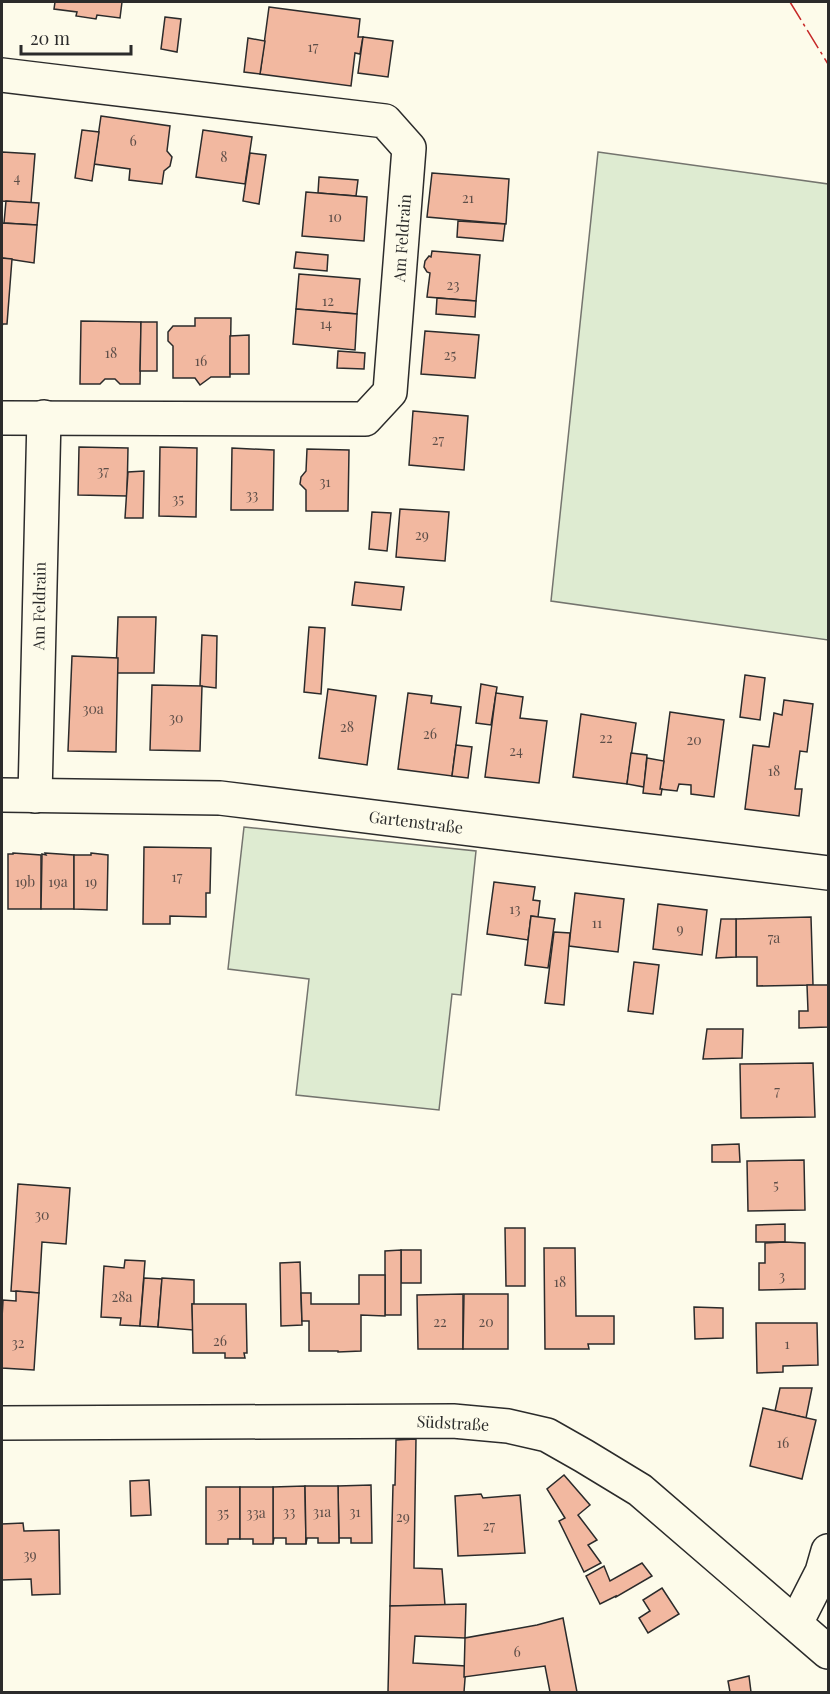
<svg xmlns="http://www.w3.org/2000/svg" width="830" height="1694" viewBox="0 0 830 1694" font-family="'Playfair Display',serif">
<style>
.green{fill:#deebd1;stroke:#74746e;stroke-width:1.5}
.building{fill:#f2b8a0;stroke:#2b2b2b;stroke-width:1.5}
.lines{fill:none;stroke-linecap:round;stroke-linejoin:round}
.street-casing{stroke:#2b2b2b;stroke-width:36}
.street{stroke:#fdfbea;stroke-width:33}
.power{stroke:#c62828;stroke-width:1.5;stroke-dasharray:21 4.5 3 4.5;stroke-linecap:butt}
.labels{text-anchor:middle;stroke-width:4.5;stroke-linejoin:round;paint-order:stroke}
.number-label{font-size:14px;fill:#5d4e48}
.street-label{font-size:16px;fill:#2b2b2b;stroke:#fdfbea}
</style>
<rect width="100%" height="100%" fill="#fdfbea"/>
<g class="green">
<path d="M 598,152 L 828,184 L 828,640 L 551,601 Z"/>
<path d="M 244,827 L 476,851 L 461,995 L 452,994 L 439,1110 L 296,1095 L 309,979 L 228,969 Z"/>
</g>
<g class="building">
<path d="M 55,2 L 122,2 L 120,18 L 97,15 L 96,19 L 76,16 L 77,12 L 54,9 Z"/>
<path d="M 269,7 L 360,19 L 358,37 L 363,37 L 360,54 L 355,53 L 351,86 L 260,74 Z"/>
<path d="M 165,17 L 181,19 L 177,52 L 161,49 Z"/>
<path d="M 363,37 L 393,41 L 388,77 L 358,73 Z"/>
<path d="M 248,38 L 265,41 L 260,74 L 244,72 Z"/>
<path d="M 101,116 L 170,126 L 167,151 L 172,157 L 170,166 L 164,171 L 162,184 L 129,180 L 130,169 L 94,164 Z"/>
<path d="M 82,130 L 99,132 L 92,181 L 75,178 Z"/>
<path d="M 203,130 L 252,137 L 245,184 L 196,177 Z"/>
<path d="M 2,152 L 35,154 L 31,203 L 2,201 Z"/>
<path d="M 250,153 L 266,155 L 259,204 L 243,201 Z"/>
<path d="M 432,173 L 509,179 L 506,224 L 427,217 Z"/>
<path d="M 319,177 L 358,180 L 356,196 L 318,193 Z"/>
<path d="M 306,192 L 367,197 L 364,241 L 302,236 Z"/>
<path d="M 6,201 L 39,203 L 37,225 L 4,223 Z"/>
<path d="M 458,221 L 505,224 L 503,241 L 457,237 Z"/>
<path d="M 2,223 L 37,225 L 34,263 L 2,258 Z"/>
<path d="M 432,251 L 480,255 L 476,301 L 427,297 L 430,273 L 427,272 L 424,267 L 425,261 L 429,256 L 431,257 Z"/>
<path d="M 296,252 L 328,255 L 327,271 L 294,268 Z"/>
<path d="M 2,258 L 12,259 L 7,324 L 3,324 L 2,326 Z"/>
<path d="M 299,274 L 360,279 L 357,314 L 296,309 Z"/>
<path d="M 437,298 L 476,301 L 475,317 L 436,314 Z"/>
<path d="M 296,309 L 357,314 L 355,350 L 293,344 Z"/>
<path d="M 195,318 L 231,318 L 230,377 L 211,377 L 200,385 L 195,378 L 173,378 L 173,346 L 168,341 L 168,332 L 173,326 L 195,326 Z"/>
<path d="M 81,321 L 141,322 L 140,384 L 120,384 L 115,379 L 105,379 L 100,384 L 80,384 Z"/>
<path d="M 141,322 L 157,322 L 157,371 L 140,371 Z"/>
<path d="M 425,331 L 479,335 L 475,378 L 421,374 Z"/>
<path d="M 249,335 L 249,374 L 230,374 L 230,336 Z"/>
<path d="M 338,351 L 365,353 L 364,369 L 337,368 Z"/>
<path d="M 413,411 L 468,416 L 464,470 L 409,465 Z"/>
<path d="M 79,447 L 128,448 L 127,496 L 78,495 Z"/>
<path d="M 160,447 L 197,448 L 196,517 L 159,516 Z"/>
<path d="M 232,448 L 274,450 L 273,510 L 231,510 Z"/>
<path d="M 307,449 L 349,450 L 348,511 L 306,511 L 306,490 L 300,484 L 301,477 L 306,471 Z"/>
<path d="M 144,471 L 143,518 L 125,518 L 128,472 Z"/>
<path d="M 400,509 L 449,512 L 445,561 L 396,557 Z"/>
<path d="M 372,512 L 391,513 L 387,551 L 369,549 Z"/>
<path d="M 355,582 L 404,587 L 401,610 L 352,605 Z"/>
<path d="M 118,617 L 156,617 L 154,673 L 116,673 Z"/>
<path d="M 309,627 L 325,628 L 321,694 L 304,692 Z"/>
<path d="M 202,635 L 217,636 L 216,688 L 200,686 Z"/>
<path d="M 72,656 L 118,658 L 116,752 L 68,751 Z"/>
<path d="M 745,675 L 765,678 L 760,720 L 740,717 Z"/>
<path d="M 481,684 L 497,687 L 491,725 L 476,723 Z"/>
<path d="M 152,685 L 202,686 L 200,751 L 150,750 Z"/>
<path d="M 328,689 L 376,696 L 367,765 L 319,758 Z"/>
<path d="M 408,693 L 432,696 L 431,703 L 461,707 L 452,776 L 398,769 Z"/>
<path d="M 496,693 L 523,697 L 520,718 L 547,721 L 539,783 L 485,777 Z"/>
<path d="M 784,700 L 813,704 L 807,752 L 800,751 L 795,789 L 802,789 L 799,816 L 745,809 L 753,745 L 769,747 L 774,713 L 782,715 Z"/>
<path d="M 670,712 L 724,720 L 714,797 L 691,794 L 691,785 L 679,784 L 677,791 L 660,789 Z"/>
<path d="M 581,714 L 636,723 L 627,784 L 573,777 Z"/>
<path d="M 456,745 L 472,747 L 468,778 L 452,776 Z"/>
<path d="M 631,753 L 647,755 L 644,787 L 627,784 Z"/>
<path d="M 647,758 L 664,761 L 660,789 L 662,789 L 661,795 L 643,793 Z"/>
<path d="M 144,847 L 211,848 L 210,893 L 206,893 L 206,917 L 170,916 L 170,924 L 143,924 Z"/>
<path d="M 13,853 L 41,855 L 41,909 L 8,909 L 8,854 L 13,854 Z"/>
<path d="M 45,853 L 74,855 L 74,909 L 41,909 L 42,854 L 46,855 Z"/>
<path d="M 91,853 L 108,855 L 107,910 L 74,909 L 74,855 L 91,855 Z"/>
<path d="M 494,882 L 535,887 L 533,900 L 540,901 L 538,917 L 531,916 L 528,940 L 487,934 Z"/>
<path d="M 575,893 L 624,899 L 618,952 L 569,946 Z"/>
<path d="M 658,904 L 707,910 L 702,955 L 653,949 Z"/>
<path d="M 531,916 L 555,919 L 548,968 L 525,965 Z"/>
<path d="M 811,917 L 813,985 L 757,986 L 757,957 L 736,957 L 736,919 Z"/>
<path d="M 721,919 L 736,919 L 736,957 L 716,958 Z"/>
<path d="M 554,932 L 570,933 L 564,1005 L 545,1003 Z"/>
<path d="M 634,962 L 659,965 L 653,1014 L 628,1011 Z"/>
<path d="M 807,985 L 828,985 L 828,1027 L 799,1028 L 799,1011 L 808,1011 Z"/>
<path d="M 707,1029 L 743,1029 L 742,1058 L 703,1059 Z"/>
<path d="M 813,1063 L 815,1117 L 741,1118 L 740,1064 Z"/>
<path d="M 739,1144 L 740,1162 L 712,1162 L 712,1145 Z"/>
<path d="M 804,1160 L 805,1210 L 748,1211 L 747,1161 Z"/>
<path d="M 18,1184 L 70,1188 L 66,1244 L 42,1242 L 39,1293 L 11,1291 Z"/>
<path d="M 785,1224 L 785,1242 L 756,1242 L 756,1225 Z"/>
<path d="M 505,1228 L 525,1228 L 525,1286 L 506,1286 Z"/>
<path d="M 785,1242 L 805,1243 L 805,1289 L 759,1290 L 759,1263 L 765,1263 L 765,1243 Z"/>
<path d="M 544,1248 L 575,1248 L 576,1316 L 614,1316 L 614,1344 L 588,1344 L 589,1349 L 545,1349 Z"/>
<rect x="401" y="1250" width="20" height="33"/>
<path d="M 401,1250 L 401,1315 L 385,1315 L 385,1251 Z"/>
<path d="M 125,1260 L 145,1261 L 140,1326 L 120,1325 L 121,1318 L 101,1317 L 104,1266 L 124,1268 Z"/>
<path d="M 300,1262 L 302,1325 L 281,1326 L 280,1263 Z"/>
<path d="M 359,1275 L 385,1275 L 385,1316 L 361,1315 L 361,1351 L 338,1352 L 338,1351 L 309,1351 L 309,1321 L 302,1321 L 301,1293 L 311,1293 L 311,1304 L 359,1304 Z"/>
<path d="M 144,1278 L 162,1279 L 158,1327 L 140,1326 Z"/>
<path d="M 162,1278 L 194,1280 L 194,1304 L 192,1304 L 193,1330 L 158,1327 Z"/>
<path d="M 16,1291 L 39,1293 L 34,1370 L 2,1368 L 2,1318 L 3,1300 L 16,1301 Z"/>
<path d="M 463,1294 L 463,1349 L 418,1349 L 417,1295 Z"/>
<path d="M 464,1294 L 508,1294 L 508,1349 L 463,1349 Z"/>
<path d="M 192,1304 L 246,1304 L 247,1353 L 244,1353 L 245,1358 L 225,1358 L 225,1353 L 193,1353 Z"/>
<path d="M 694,1307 L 723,1308 L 723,1338 L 695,1339 Z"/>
<path d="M 756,1323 L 817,1323 L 818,1365 L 783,1366 L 783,1372 L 757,1373 Z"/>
<path d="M 780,1388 L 812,1388 L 806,1418 L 775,1411 Z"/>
<path d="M 763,1408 L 816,1420 L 802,1479 L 750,1466 Z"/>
<path d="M 416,1439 L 414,1568 L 442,1569 L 445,1605 L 390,1606 L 393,1485 L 395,1485 L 396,1440 Z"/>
<path d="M 564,1475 L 590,1505 L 578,1515 L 597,1540 L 588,1545 L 601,1563 L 584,1572 L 559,1521 L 565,1518 L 547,1489 Z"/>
<path d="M 149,1480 L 151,1515 L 131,1516 L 130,1481 Z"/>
<path d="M 371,1485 L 372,1543 L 351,1543 L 351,1538 L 339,1538 L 339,1543 L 338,1486 Z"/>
<path d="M 305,1486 L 306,1544 L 286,1544 L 286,1538 L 274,1538 L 273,1544 L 273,1487 Z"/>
<path d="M 305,1486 L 338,1486 L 339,1543 L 318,1543 L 318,1538 L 307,1538 L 306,1544 Z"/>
<path d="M 206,1487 L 240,1487 L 240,1539 L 228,1539 L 228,1544 L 206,1544 Z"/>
<path d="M 240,1487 L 273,1487 L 273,1544 L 253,1544 L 253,1539 L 240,1539 Z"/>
<path d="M 481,1494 L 483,1498 L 520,1495 L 525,1553 L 458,1556 L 455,1496 Z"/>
<path d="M 23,1523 L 24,1531 L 59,1530 L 60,1594 L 32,1595 L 31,1579 L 2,1580 L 2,1524 Z"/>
<path d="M 642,1563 L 652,1576 L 616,1597 L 616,1596 L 600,1604 L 586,1576 L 604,1566 L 610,1581 Z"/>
<path d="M 662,1588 L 679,1614 L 648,1633 L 639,1618 L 650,1611 L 643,1600 Z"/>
<path d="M 466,1604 L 465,1638 L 415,1636 L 413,1663 L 466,1666 L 464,1692 L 388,1692 L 390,1606 Z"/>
<path d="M 563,1618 L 577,1692 L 550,1692 L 545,1666 L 464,1677 L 465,1638 L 537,1625 Z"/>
<path d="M 749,1676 L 751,1692 L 730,1692 L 728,1681 Z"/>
</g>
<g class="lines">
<defs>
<g id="street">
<path d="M 2,75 L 385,121 L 409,148 L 390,392 L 365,419 L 2,418"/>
<path d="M 2,795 L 220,798 L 828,873"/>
<path d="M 35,796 L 44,417"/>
<path d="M 2,1423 L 453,1421 L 508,1426 L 547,1435 L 584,1456 L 640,1490 L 828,1652"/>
<path d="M 796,1623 L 822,1572 L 828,1551"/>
</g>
</defs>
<use href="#street" class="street-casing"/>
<use href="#street" class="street"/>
<path class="power" d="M 790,2 L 828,64"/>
</g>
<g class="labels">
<g class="number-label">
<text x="313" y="52">17</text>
<text x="133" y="146">6</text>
<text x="224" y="162">8</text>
<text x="17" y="183">4</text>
<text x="468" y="203">21</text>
<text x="335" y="222">10</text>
<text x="453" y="290">23</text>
<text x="328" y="306">12</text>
<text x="326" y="329">14</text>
<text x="111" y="358">18</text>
<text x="450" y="360">25</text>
<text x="201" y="366">16</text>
<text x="438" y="445">27</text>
<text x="103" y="476">37</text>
<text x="325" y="487">31</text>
<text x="252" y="500">33</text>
<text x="178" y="504">35</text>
<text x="422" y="540">29</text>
<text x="93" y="714">30a</text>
<text x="176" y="723">30</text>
<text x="347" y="732">28</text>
<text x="430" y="739">26</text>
<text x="606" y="743">22</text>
<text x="694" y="745">20</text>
<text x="516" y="756">24</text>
<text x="774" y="776">18</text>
<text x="177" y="882">17</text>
<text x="25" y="887">19b</text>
<text x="58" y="887">19a</text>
<text x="91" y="887">19</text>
<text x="515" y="914">13</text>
<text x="597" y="928">11</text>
<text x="680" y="934">9</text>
<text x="774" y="943">7a</text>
<text x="777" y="1096">7</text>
<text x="776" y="1190">5</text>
<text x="42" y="1220">30</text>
<text x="782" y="1281">3</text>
<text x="560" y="1287">18</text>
<text x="122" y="1302">28a</text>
<text x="440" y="1327">22</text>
<text x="486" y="1327">20</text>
<text x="220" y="1346">26</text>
<text x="18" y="1348">32</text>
<text x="787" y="1349">1</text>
<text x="783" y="1448">16</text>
<text x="289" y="1517">33</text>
<text x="322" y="1517">31a</text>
<text x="355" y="1517">31</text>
<text x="223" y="1518">35</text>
<text x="256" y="1518">33a</text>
<text x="403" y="1522">29</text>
<text x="489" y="1531">27</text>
<text x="30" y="1560">39</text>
<text x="517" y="1657">6</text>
</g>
<g class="street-label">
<text transform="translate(402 238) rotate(-86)" y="6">Am Feldrain</text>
<text transform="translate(39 606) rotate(-89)" y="6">Am Feldrain</text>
<text transform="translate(416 822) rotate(7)" y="6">Gartenstraße</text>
<text transform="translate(453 1423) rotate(3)" y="6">Südstraße</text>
</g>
</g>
<rect width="830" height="1694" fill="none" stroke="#2b2b2b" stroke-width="6"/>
<path d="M21 45v9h110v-9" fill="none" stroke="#2b2b2b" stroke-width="3"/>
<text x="30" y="45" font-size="18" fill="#2b2b2b" stroke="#fdfbea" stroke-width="4.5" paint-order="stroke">20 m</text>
</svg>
